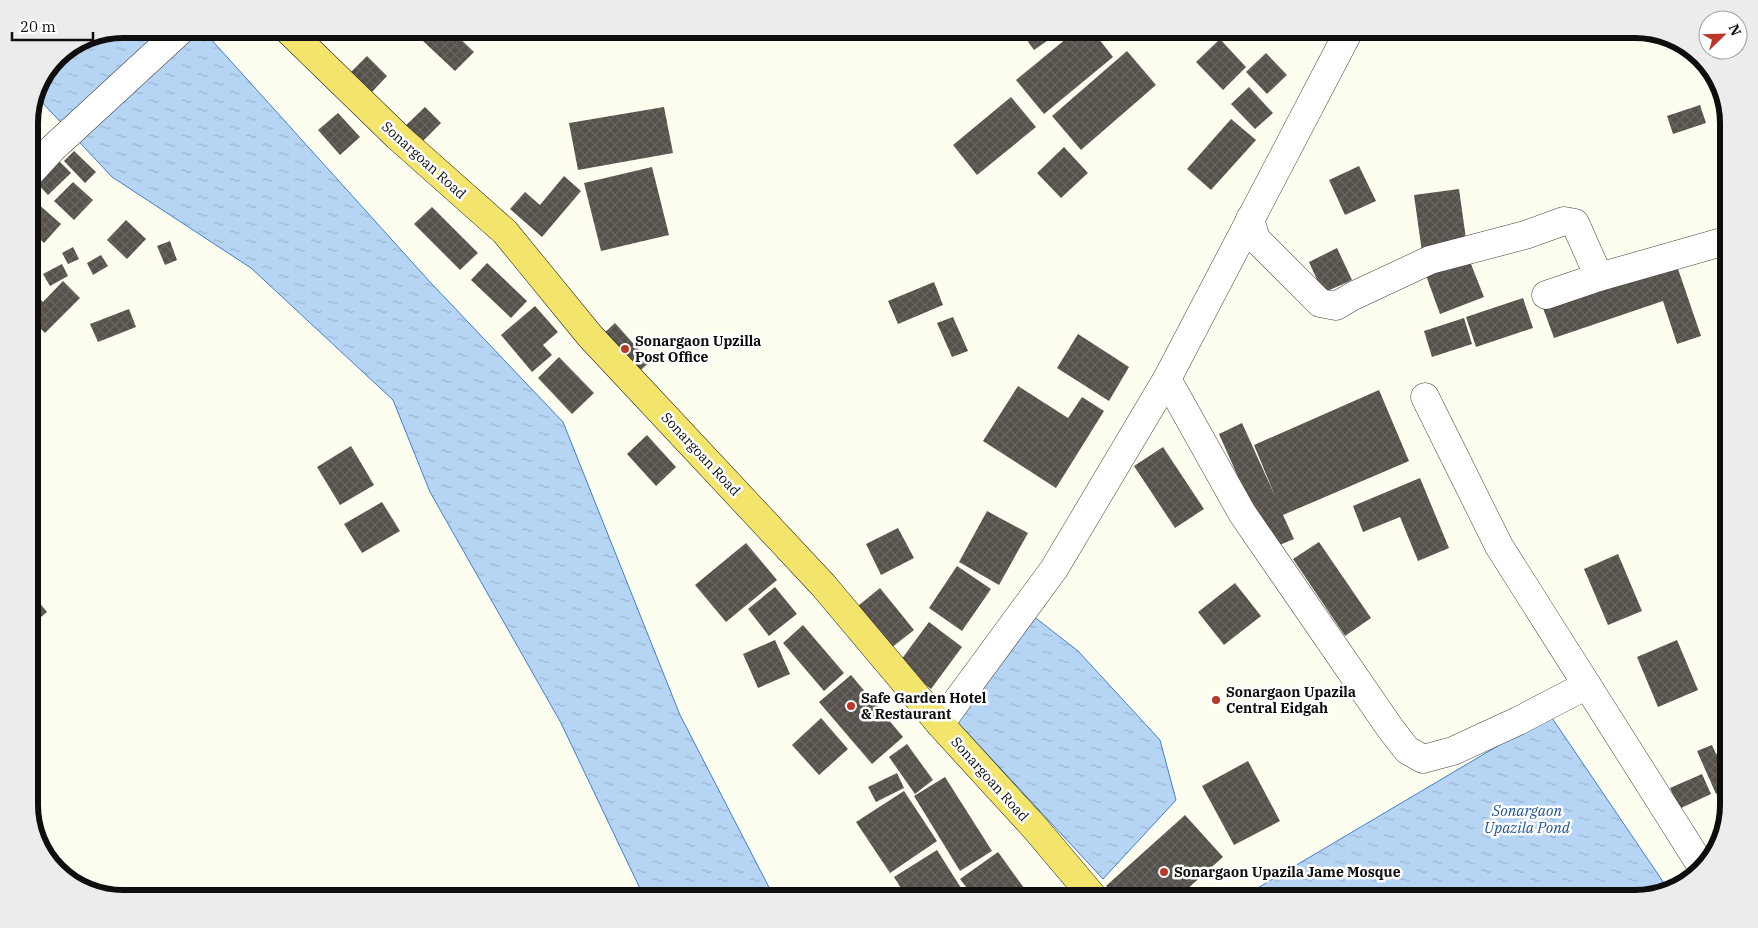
<svg xmlns="http://www.w3.org/2000/svg" width="1758" height="928" viewBox="0 0 1758 928" font-family="'IBM Plex Serif',serif">
<style>
.water{fill:url(#water-ripples);stroke:#407fc8}
.building{fill:url(#building-cross-hatch)}
.lines{fill:none;stroke-linecap:round;stroke-linejoin:round}
.minor-casing{stroke:#414141;stroke-width:29}
.major-casing{stroke:#1f1f1f;stroke-width:29}
.minor{stroke:#fff;stroke-width:28}
.major{stroke:#f3e56b;stroke-width:28}
.poi-dot{fill:#b9382b;stroke:#fff;stroke-width:2}
.labels{text-anchor:middle;stroke-width:5;stroke-linejoin:round;paint-order:stroke}
.street-label{font-size:14px;fill:#0e0e0e;stroke:#fff}
.poi-label{font-size:14px;font-weight:bold;fill:#0e0e0e;stroke:#fff;text-anchor:start}
.water-label{font-size:15px;font-style:italic;fill:#1c529b;stroke:#fff}
.rim{fill:none;stroke:#0e0e0e;stroke-width:6}
</style>
<defs>
<pattern id="water-ripples" width="26" height="14" patternUnits="userSpaceOnUse" patternTransform="scale(1.25)"><rect width="26" height="14" fill="#b6d4f4"/><path d="M2 4q2-2 4 0t4 0M15 11q2-2 4 0t4 0" fill="none" stroke="#9bb5d0"/></pattern>
<pattern id="building-cross-hatch" width="8" height="8" patternUnits="userSpaceOnUse" patternTransform="scale(1.25)"><rect width="8" height="8" fill="#56514b"/><path d="M0 0l8 8M0 8l8-8" fill="none" stroke="#696561"/></pattern>
</defs>
<rect width="100%" height="100%" fill="#fefef0"/>
<g class="water">
<path d="M 123,29 L 197,29 L 209,37 L 430,282 L 563,422 L 680,715 L 775,899 L 645,899 L 561,723 L 430,492 L 393,400 L 251,268 L 112,177 L 38,98 L 57,56 L 87,36 Z"/>
<path d="M 1028,612 L 1078,651 L 1160,740 L 1176,800 L 1103,879 L 950,714 Z"/>
<path d="M 1550,715 L 1668,889 L 1635,899 L 1239,899 Z"/>
</g>
<g class="building">
<path d="M 434,29 L 450,29 L 474,52 L 455,71 L 423,41 Z"/>
<path d="M 1019,29 L 1064,29 L 1034,50 Z"/>
<path d="M 1078,29 L 1091,29 L 1113,57 L 1044,114 L 1016,80 Z"/>
<path d="M 1220,29 L 1242,29 L 1230,40 Z"/>
<path d="M 1441,29 L 1476,29 L 1444,38 Z"/>
<path d="M 1220,39 L 1246,67 L 1223,90 L 1196,62 Z"/>
<path d="M 1127,51 L 1156,85 L 1081,150 L 1052,116 Z"/>
<path d="M 1266,53 L 1287,75 L 1267,94 L 1246,72 Z"/>
<path d="M 367,56 L 387,76 L 372,92 L 351,72 Z"/>
<path d="M 1249,87 L 1273,113 L 1255,129 L 1231,104 Z"/>
<path d="M 1011,97 L 1036,127 L 977,175 L 953,145 Z"/>
<path d="M 1700,105 L 1706,123 L 1673,134 L 1667,116 Z"/>
<path d="M 425,107 L 441,123 L 416,148 L 400,131 Z"/>
<path d="M 664,107 L 673,153 L 578,170 L 569,123 Z"/>
<path d="M 338,113 L 360,137 L 340,155 L 318,130 Z"/>
<path d="M 1231,119 L 1256,140 L 1211,190 L 1187,169 Z"/>
<path d="M 1064,147 L 1088,173 L 1061,198 L 1037,173 Z"/>
<path d="M 74,151 L 96,172 L 85,183 L 64,161 Z"/>
<path d="M 56,158 L 71,173 L 48,195 L 33,179 Z"/>
<path d="M 1359,166 L 1376,201 L 1345,215 L 1329,180 Z"/>
<path d="M 652,167 L 669,235 L 601,251 L 584,183 Z"/>
<path d="M 564,176 L 581,191 L 542,237 L 510,209 L 525,192 L 540,205 Z"/>
<path d="M 73,182 L 93,200 L 74,220 L 54,201 Z"/>
<path d="M 1459,189 L 1467,246 L 1422,252 L 1414,195 Z"/>
<path d="M 29,196 L 61,224 L 44,243 L 29,229 Z"/>
<path d="M 432,207 L 478,253 L 460,270 L 414,224 Z"/>
<path d="M 126,220 L 146,239 L 127,259 L 107,240 Z"/>
<path d="M 170,241 L 177,260 L 165,265 L 157,246 Z"/>
<path d="M 73,247 L 79,259 L 68,264 L 62,253 Z"/>
<path d="M 1337,248 L 1352,280 L 1323,293 L 1309,262 Z"/>
<path d="M 1467,254 L 1484,297 L 1440,314 L 1424,270 Z"/>
<path d="M 101,255 L 108,266 L 93,275 L 87,263 Z"/>
<path d="M 487,263 L 527,301 L 511,318 L 471,280 Z"/>
<path d="M 1676,263 L 1701,336 L 1677,344 L 1663,301 L 1554,338 L 1543,308 Z"/>
<path d="M 62,264 L 68,276 L 50,286 L 43,274 Z"/>
<path d="M 63,281 L 80,298 L 45,333 L 29,317 L 29,292 L 31,290 L 43,302 Z"/>
<path d="M 934,282 L 943,305 L 898,324 L 888,301 Z"/>
<path d="M 1523,298 L 1533,328 L 1476,347 L 1466,317 Z"/>
<path d="M 535,306 L 558,332 L 543,345 L 552,355 L 532,372 L 501,335 Z"/>
<path d="M 129,309 L 136,327 L 98,342 L 90,324 Z"/>
<path d="M 953,317 L 968,351 L 952,357 L 937,323 Z"/>
<path d="M 1464,318 L 1472,344 L 1432,357 L 1424,331 Z"/>
<path d="M 615,323 L 650,362 L 635,375 L 601,336 Z"/>
<path d="M 1078,334 L 1129,367 L 1109,401 L 1057,368 Z"/>
<path d="M 559,357 L 594,393 L 572,414 L 538,378 Z"/>
<path d="M 1018,386 L 1068,418 L 1082,397 L 1104,411 L 1056,488 L 983,441 Z"/>
<path d="M 1379,390 L 1409,461 L 1283,515 L 1294,539 L 1270,549 L 1219,434 L 1242,423 L 1275,496 L 1254,445 Z"/>
<path d="M 647,435 L 676,467 L 656,486 L 627,454 Z"/>
<path d="M 351,446 L 374,485 L 340,505 L 317,467 Z"/>
<path d="M 1163,447 L 1204,509 L 1175,528 L 1134,466 Z"/>
<path d="M 1420,478 L 1449,548 L 1418,561 L 1400,517 L 1363,532 L 1353,506 Z"/>
<path d="M 382,502 L 400,531 L 362,553 L 344,524 Z"/>
<path d="M 987,511 L 1028,533 L 999,585 L 959,562 Z"/>
<path d="M 898,528 L 914,558 L 881,575 L 866,544 Z"/>
<path d="M 1319,542 L 1371,618 L 1345,636 L 1293,559 Z"/>
<path d="M 746,543 L 777,580 L 726,622 L 695,585 Z"/>
<path d="M 1618,554 L 1642,611 L 1608,625 L 1584,569 Z"/>
<path d="M 957,566 L 991,589 L 962,631 L 929,608 Z"/>
<path d="M 1235,583 L 1261,616 L 1224,645 L 1198,612 Z"/>
<path d="M 775,587 L 797,614 L 769,636 L 748,609 Z"/>
<path d="M 880,588 L 914,630 L 886,652 L 853,610 Z"/>
<path d="M 32,594 L 47,612 L 29,627 L 29,596 Z"/>
<path d="M 929,622 L 962,647 L 931,689 L 898,664 Z"/>
<path d="M 803,625 L 844,673 L 824,691 L 783,643 Z"/>
<path d="M 775,640 L 790,674 L 758,688 L 743,654 Z"/>
<path d="M 1677,640 L 1698,690 L 1658,707 L 1637,657 Z"/>
<path d="M 851,675 L 903,737 L 872,764 L 819,702 Z"/>
<path d="M 821,718 L 848,749 L 819,775 L 792,745 Z"/>
<path d="M 907,744 L 933,780 L 915,794 L 889,757 Z"/>
<path d="M 1712,745 L 1716,754 L 1729,749 L 1729,788 L 1716,794 L 1697,751 Z"/>
<path d="M 1248,761 L 1280,821 L 1234,845 L 1202,786 Z"/>
<path d="M 897,773 L 904,788 L 876,802 L 868,787 Z"/>
<path d="M 1702,774 L 1711,794 L 1679,809 L 1670,788 Z"/>
<path d="M 945,777 L 992,851 L 960,871 L 914,796 Z"/>
<path d="M 904,791 L 937,841 L 890,873 L 856,822 Z"/>
<path d="M 1185,815 L 1223,857 L 1176,899 L 1118,899 L 1106,886 Z"/>
<path d="M 937,850 L 968,899 L 908,899 L 894,877 Z"/>
<path d="M 998,852 L 1032,899 L 975,899 L 960,879 Z"/>
</g>
<g class="lines">
<defs>
<g id="minor">
<path d="M 29,174 L 53,148 L 182,29"/>
<path d="M 1250,219 L 1256,239 L 1320,303 L 1336,306 L 1353,296 L 1430,260 L 1525,235 L 1564,221 L 1575,223 L 1599,277"/>
<path d="M 1546,295 L 1599,277 L 1729,240"/>
<path d="M 1167,379 L 1242,513 L 1390,728 L 1407,750 L 1423,759 L 1453,751 L 1518,721 L 1587,685"/>
<path d="M 1425,397 L 1499,546 L 1702,867"/>
<path d="M 940,724 L 1054,569 L 1167,379 L 1350,29"/>
</g>
<path id="major" d="M 287,29 L 398,137 L 505,232 L 590,336 L 823,585 L 940,724 L 1036,829 L 1095,899"/>
</defs>
<use href="#minor" class="minor-casing"/>
<use href="#major" class="major-casing"/>
<use href="#minor" class="minor"/>
<use href="#major" class="major"/>
</g>
<g class="poi-dot">
<circle cx="625" cy="349" r="5"/>
<circle cx="1216" cy="700" r="5"/>
<circle cx="851" cy="706" r="5"/>
<circle cx="1164" cy="872" r="5"/>
</g>
<g class="labels">
<g class="street-label">
<text transform="translate(424 160) rotate(42)" y="5">Sonargoan Road</text>
<text transform="translate(701 454) rotate(47)" y="5">Sonargoan Road</text>
<text transform="translate(990 779) rotate(48)" y="5">Sonargoan Road</text>
</g>
<g class="poi-label">
<text x="635" y="346">Sonargaon Upzilla<tspan x="635" dy="16">Post Office</tspan></text>
<text x="1226" y="697">Sonargaon Upazila<tspan x="1226" dy="16">Central Eidgah</tspan></text>
<text x="861" y="703">Safe Garden Hotel<tspan x="861" dy="16">&amp; Restaurant</tspan></text>
<text x="1174" y="877">Sonargaon Upazila Jame Mosque</text>
</g>
<g class="water-label">
<text x="1527" y="816">Sonargaon<tspan x="1527" dy="17">Upazila Pond</tspan></text>
</g>
</g>
<path d="M0 0H1758V928H0ZM123 38H1635A85 85 0 0 1 1720 123V805A85 85 0 0 1 1635 890H123A85 85 0 0 1 38 805V123A85 85 0 0 1 123 38Z" fill="#ececec" fill-rule="evenodd"/>
<path class="rim" d="M123 38H1635A85 85 0 0 1 1720 123V805A85 85 0 0 1 1635 890H123A85 85 0 0 1 38 805V123A85 85 0 0 1 123 38Z"/>
<g transform="translate(1723 35) rotate(67)"><circle r="24" fill="#ffffff" stroke="#9f9f9f"/>
<path d="M0-4L9 19L0 12L-9 19Z" fill="#b9382b"/>
<text y="-8" font-size="14" font-weight="bold" text-anchor="middle" fill="#0e0e0e">N</text>
</g>
<path d="M12 32v8h81v-8" fill="none" stroke="#0e0e0e" stroke-width="2.5"/>
<text x="20" y="32" font-size="15" fill="#0e0e0e" stroke="#ffffff" stroke-width="4" paint-order="stroke">20 m</text>
</svg>
